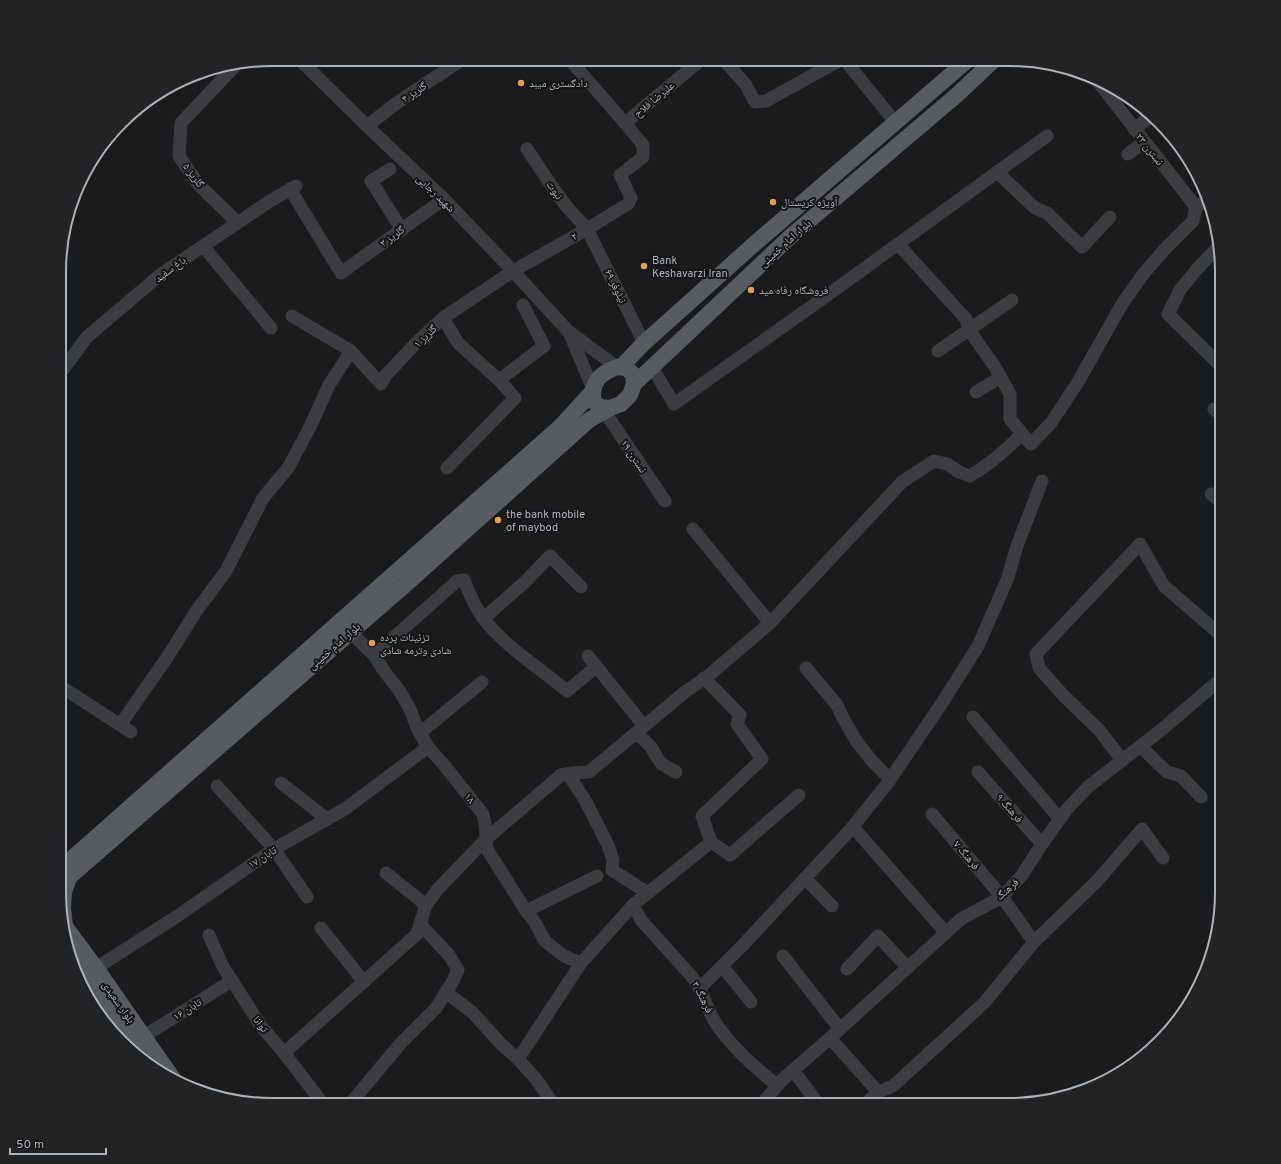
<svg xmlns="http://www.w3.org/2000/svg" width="1281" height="1164" viewBox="0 0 1281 1164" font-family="Overpass,'Noto Naskh Arabic',sans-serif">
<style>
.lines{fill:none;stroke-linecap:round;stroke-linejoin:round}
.minor{stroke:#3c3d41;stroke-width:13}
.major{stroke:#585b60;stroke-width:16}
.poi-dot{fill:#dfa150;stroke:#151617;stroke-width:1.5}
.labels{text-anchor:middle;stroke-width:4;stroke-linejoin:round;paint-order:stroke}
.poi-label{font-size:11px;fill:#aeb3ba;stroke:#151617;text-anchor:start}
.street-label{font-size:11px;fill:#aeb3ba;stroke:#151617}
.rim{fill:none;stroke:#aeb3ba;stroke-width:2}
</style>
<rect width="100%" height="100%" fill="#1a1b1c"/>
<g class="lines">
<g class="minor">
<path d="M 299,59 L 367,126 L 444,199 L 513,271 L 568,331 L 617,367"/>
<path d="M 569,59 L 625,123"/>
<path d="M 723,59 L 746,85 L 755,102 L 766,101 L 842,59"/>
<path d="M 844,59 L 895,122"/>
<path d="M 236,65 L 181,123 L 179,156 L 198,184 L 237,222"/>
<path d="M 367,126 L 398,102 L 463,59"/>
<path d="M 1134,129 L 1150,117"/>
<path d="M 527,149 L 555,191 L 567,207 L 587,229 L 644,343"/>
<path d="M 1128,154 L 1144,142"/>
<path d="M 390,169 L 371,181 L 402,230"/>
<path d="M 997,172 L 1035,208 L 1047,213 L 1082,247 L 1110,217"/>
<path d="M 290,189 L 341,273 L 444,199"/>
<path d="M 1196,207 L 1208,199"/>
<path d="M 898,244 L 966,319 L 969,330 L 995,367 L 1010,394 L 1010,419 L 1031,444 L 1051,423 L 1078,382 L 1122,304 L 1144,273 L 1165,249 L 1193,221 L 1196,207 L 1096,79"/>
<path d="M 203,246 L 271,328"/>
<path d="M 1219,246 L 1197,269 L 1180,290 L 1168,314 L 1222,367"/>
<path d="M 292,316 L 351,351 L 381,384 L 386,375 L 418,341 L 443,318 L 513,271 L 587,229 L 628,204 L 631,198 L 620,175 L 643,157 L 643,145 L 625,123 L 702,59"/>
<path d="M 443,318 L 458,343 L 499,380 L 515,398 L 447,468"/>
<path d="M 569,332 L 593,389"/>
<path d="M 938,351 L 1012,300"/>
<path d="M 652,367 L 674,404 L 836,289 L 1047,136"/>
<path d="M 61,372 L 87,337 L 160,275 L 270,201 L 296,186"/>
<path d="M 499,380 L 544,346 L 523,305"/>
<path d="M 976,392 L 1001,377"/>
<path d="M 1214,409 L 1222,416"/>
<path d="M 604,411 L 665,501"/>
<path d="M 1211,494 L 1222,503"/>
<path d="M 693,529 L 770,623"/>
<path d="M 484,618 L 526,581 L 550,556 L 581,587"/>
<path d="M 350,632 L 374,655 L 384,671 L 399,690 L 410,709 L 417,728 L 428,747 L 444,765 L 483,814 L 485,824 L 487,849 L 526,911 L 534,921 L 545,941 L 564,956 L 581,963"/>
<path d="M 374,655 L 457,581 L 464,580 C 469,593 475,607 483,618 C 504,646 540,668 567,691 L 596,667"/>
<path d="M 588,656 L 644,726"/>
<path d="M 806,668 L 837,705 L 843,718 L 857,742 L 872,761 L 890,779"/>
<path d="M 60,686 L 131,732"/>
<path d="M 973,717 L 1060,819"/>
<path d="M 120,725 L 168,656 L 197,610 L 226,571 L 263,498 L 288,468 L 310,427 L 329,385 L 351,351"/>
<path d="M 420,733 L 482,682"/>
<path d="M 635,734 L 642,738 L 651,747 L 658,759 L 662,764 L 676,772"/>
<path d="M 1140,746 L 1167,772 L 1181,776 L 1201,797"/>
<path d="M 1122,760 L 1100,731 L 1063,695 L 1039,668 L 1036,654 L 1140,544 L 1164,586 L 1222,636"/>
<path d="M 978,772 L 1042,844"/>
<path d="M 568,774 L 585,800 L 608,845 L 613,860 L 612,870 L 648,893"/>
<path d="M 281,783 L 327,819"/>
<path d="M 217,786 L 274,849 L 307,897"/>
<path d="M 853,827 L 946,933"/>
<path d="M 711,842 L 730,855 L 799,795"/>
<path d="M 386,873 L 426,905"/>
<path d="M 805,878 L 832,906"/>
<path d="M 633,905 L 641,920 L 693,978 C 703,992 706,1007 715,1022 C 731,1047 754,1067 777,1085"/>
<path d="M 526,911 L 597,876"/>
<path d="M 321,928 L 364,982"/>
<path d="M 209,935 L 222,965 L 261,1026 L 284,1053 L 324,1105"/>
<path d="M 1034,942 L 1097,881 L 1142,829 L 1163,858"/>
<path d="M 783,956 L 840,1029"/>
<path d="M 722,966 L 751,1002"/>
<path d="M 96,968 L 176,917 L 274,849 L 345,809 L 428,747"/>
<path d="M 847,969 L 878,936 L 907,967"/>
<path d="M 700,988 L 743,945 L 850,830 L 887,784 L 942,703 L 978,646 L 1007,580 L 1017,546 L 1042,481"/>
<path d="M 446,992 L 473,1013 L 501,1044 L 518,1059 L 536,1079 L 554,1105"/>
<path d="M 143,1037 L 231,981"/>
<path d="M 830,1038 L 878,1092"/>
<path d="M 284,1053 L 417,934 L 426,905 L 438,889 L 486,839 L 561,775 L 572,773 L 589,772 L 685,692 L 708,676 L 770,623 L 902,482 L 934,461 L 947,464 L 959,472 L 970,476 C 990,464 1006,450 1022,434"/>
<path d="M 518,1059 L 581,963 L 633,905 L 711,842 L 702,816 L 762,759 L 737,724 L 740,715 L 704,678"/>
<path d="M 793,1070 L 819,1105"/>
<path d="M 349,1105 L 401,1043 L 436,1008 L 453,981 L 458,970 L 449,955 L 421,925"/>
<path d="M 761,1105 L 782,1080 L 830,1038 L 961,919 L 1002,897 L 1022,875 L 1042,844 L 1067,809 L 1089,786 L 1160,731 L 1222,678"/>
<path d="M 864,1105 L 878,1092 L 893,1086 L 984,1003 L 1034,942 L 1002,897 L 932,814"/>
</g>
<g class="major">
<path d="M 617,367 L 626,368 L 633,374 L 634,384 L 630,395 L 621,404 L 610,408 L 600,407 L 593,401 C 592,381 599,374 617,367 Z"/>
<path d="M 621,367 L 644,343 L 752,246 L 969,59"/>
<path d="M 634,384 L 791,236 L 958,94 L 995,59"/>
<path d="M 60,869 L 561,426 L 593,391"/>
<path d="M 59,886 L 404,586 L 589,420 L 610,408"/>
<path d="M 64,925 L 96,968 L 174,1080"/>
<path d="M 65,926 L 63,908 L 64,892 L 69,878"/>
<path d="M 71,957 L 137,1052"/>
</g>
</g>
<g class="poi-dot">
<circle cx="521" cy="83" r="4"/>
<circle cx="773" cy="202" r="4"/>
<circle cx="644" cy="266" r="4"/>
<circle cx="751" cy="290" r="4"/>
<circle cx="498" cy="520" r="4"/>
<circle cx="372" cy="643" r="4"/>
</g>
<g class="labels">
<g class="poi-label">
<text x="529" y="87">دادگستری میبد</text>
<text x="781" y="206">آویژه کریستال</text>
<text x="652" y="264">Bank<tspan x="652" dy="13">Keshavarzi Iran</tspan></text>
<text x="759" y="294">فروشگاه رفاه مید</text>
<text x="506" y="518">the bank mobile<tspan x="506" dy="13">of maybod</tspan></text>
<text x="380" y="641">تزئینات پرده<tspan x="380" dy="13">شادی وترمه شادی</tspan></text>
</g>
<g class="street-label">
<text transform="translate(414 92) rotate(-34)" y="4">گلریز ۴</text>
<text transform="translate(654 99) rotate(-40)" y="4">علیرضا فلاح</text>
<text transform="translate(1150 149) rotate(52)" y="4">نسترن ۲۳</text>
<text transform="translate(194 175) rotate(53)" y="4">گلریز ۵</text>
<text transform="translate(555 190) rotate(55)" y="4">نبوت</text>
<text transform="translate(436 193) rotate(44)" y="4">شهید رجایی</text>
<text transform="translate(392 236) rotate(-36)" y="4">گلریز ۳</text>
<text transform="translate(574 236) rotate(-29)" y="4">۲</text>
<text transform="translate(785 243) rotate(-42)" y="4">بلوار امام خمینی</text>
<text transform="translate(170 269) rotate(-36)" y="4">باغ سفید</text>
<text transform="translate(616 286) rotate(64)" y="4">نیلوفر ۶۹</text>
<text transform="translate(425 336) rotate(-44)" y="4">گلریز ۱</text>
<text transform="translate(634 456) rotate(56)" y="4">نسترن ۱۹</text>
<text transform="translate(334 646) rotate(-41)" y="4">بلوار امام خمینی</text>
<text transform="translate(470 798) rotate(52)" y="4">۱۸</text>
<text transform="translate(1010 808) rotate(49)" y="4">فرهنگ ۹</text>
<text transform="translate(967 855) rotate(50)" y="4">فرهنگ ۷</text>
<text transform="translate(262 857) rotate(-33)" y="4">تابان ۱۷</text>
<text transform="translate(1007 889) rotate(-42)" y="4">فرهنگ</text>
<text transform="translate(703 997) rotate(63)" y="4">فرهنگ ۳</text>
<text transform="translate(119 1002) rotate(55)" y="4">بلوار سعیدی</text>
<text transform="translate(187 1009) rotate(-32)" y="4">تابان ۱۶</text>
<text transform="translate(261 1024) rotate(53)" y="4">توانا</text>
</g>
</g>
<path d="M0 0H1281V1164H0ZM272 66H1009A206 206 0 0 1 1215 272V892A206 206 0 0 1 1009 1098H272A206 206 0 0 1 66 892V272A206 206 0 0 1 272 66Z" fill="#212324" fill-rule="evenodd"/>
<path class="rim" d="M272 66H1009A206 206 0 0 1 1215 272V892A206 206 0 0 1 1009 1098H272A206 206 0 0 1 66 892V272A206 206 0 0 1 272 66Z"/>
<path d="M10 1148v6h96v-6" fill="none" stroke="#aeb3ba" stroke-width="2"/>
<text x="16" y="1148" font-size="12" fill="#aeb3ba" stroke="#151617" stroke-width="3" paint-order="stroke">50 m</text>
</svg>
